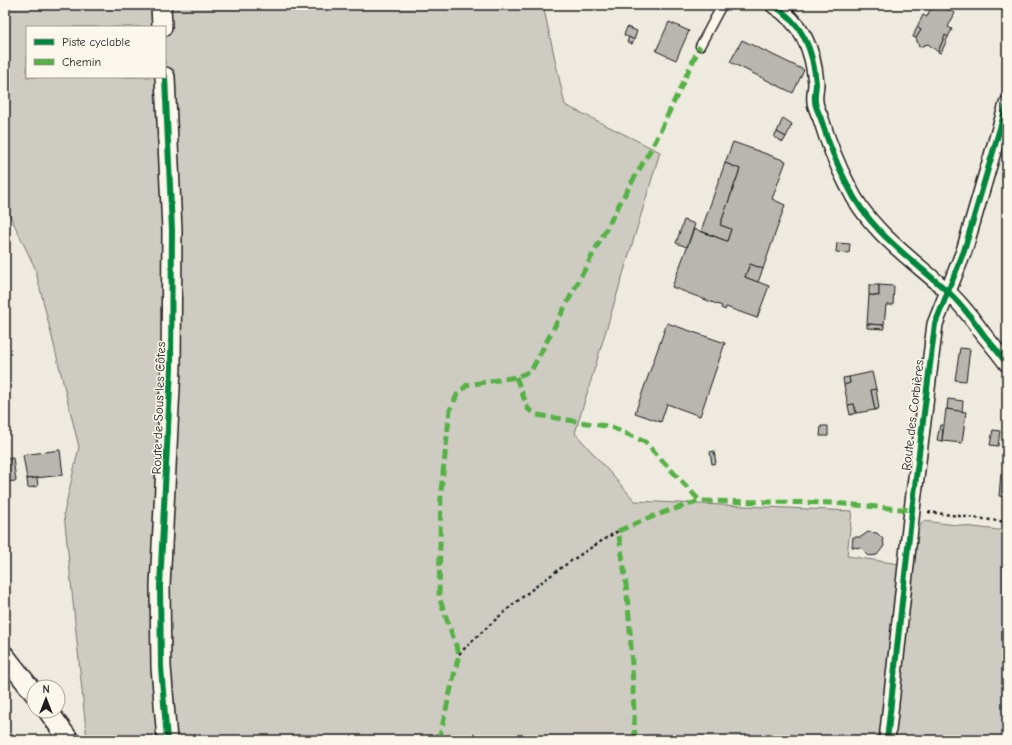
<svg xmlns="http://www.w3.org/2000/svg" width="1012" height="745" viewBox="0 0 1012 745" font-family="'Comic Neue',sans-serif">
<style>
.green{fill:#ceccc2;stroke:#75746f;fill-rule:evenodd}
.building{fill:#b9b6af;stroke:#1c1c1c}
.lines{fill:none;stroke-linecap:round;stroke-linejoin:round}
.service-casing{stroke:#1c1c1c;stroke-width:11}
.minor-casing{stroke:#1c1c1c;stroke-width:18}
.tertiary-casing{stroke:#1c1c1c;stroke-width:22}
.path{stroke:#1c1c1c;stroke-width:2.5;stroke-dasharray:3 3;stroke-linecap:butt}
.service{stroke:#fbf7ec;stroke-width:8}
.minor{stroke:#fbf7ec;stroke-width:15}
.tertiary{stroke:#fbf7ec;stroke-width:19}
.quiet{stroke:#55b145;stroke-width:5;stroke-dasharray:10 5;stroke-linecap:butt}
.cycleway-casing{stroke:#fbf7ec;stroke-width:8}
.cycleway{stroke:#00873e;stroke-width:6}
.labels{text-anchor:middle;stroke-width:3;stroke-linejoin:round;paint-order:stroke}
.street-label{font-size:13px;fill:#1c1c1c;stroke:#fbf7ec}
</style>
<rect width="100%" height="100%" fill="#eeeadf"/>
<filter id="ink" filterUnits="userSpaceOnUse"><feTurbulence type="fractalNoise" baseFrequency=".025" numOctaves="2"/><feDisplacementMap in="SourceGraphic" scale="8" xChannelSelector="R" yChannelSelector="G"/><feConvolveMatrix kernelMatrix="1 2 1 2 8 2 1 2 1" color-interpolation-filters="sRGB"/></filter>
<g filter="url(#ink)">
<path class="green" d="M 5,5 L 543,5 L 565,105 L 660,152 L 575,433 L 635,501 L 852,511 L 847,556 L 899,564 L 923,521 L 1007,531 L 1007,740 L 87,740 L 64,513 L 79,447 L 35,268 L 5,205 ZM 27,27 L 165,27 L 165,77 L 27,77 Z"/>
<g class="building">
<path d="M 932,5 L 938,5 L 955,13 L 948,27 L 952,29 L 948,37 L 945,35 L 938,52 L 928,44 L 919,47 L 916,38 L 921,30 L 917,27 L 923,15 L 927,17 Z"/>
<path d="M 669,22 L 689,31 L 676,60 L 656,51 Z"/>
<path d="M 627,27 L 637,31 L 634,40 L 624,35 Z"/>
<path d="M 917,27 L 921,30 L 916,38 L 913,37 Z"/>
<path d="M 945,35 L 948,37 L 941,53 L 938,52 Z"/>
<path d="M 629,37 L 634,40 L 632,44 L 627,42 Z"/>
<path d="M 742,40 L 804,70 L 793,93 L 730,62 Z"/>
<path d="M 783,118 L 792,124 L 786,137 L 777,132 Z"/>
<path d="M 777,132 L 786,137 L 783,142 L 774,137 Z"/>
<path d="M 733,142 L 786,161 L 772,199 L 785,205 L 763,269 L 750,264 L 745,277 L 769,286 L 757,318 L 726,307 L 725,310 L 721,308 L 722,306 L 672,287 L 694,229 L 727,241 L 731,229 L 720,225 L 740,169 L 725,163 Z"/>
<path d="M 725,163 L 740,169 L 720,225 L 731,229 L 727,241 L 701,231 Z"/>
<path d="M 684,220 L 695,224 L 687,247 L 676,243 Z"/>
<path d="M 837,243 L 850,244 L 849,253 L 836,252 Z"/>
<path d="M 750,264 L 763,269 L 758,282 L 745,277 Z"/>
<path d="M 869,285 L 879,285 L 879,296 L 869,295 Z"/>
<path d="M 879,285 L 894,286 L 893,305 L 886,305 L 884,325 L 867,324 L 869,295 L 879,296 Z"/>
<path d="M 667,323 L 725,343 L 700,416 L 667,404 L 661,422 L 635,413 Z"/>
<path d="M 867,324 L 884,325 L 884,329 L 867,328 Z"/>
<path d="M 960,348 L 970,349 L 966,381 L 955,380 Z"/>
<path d="M 872,372 L 876,389 L 871,390 L 875,410 L 856,413 L 854,404 L 848,405 L 844,385 L 850,383 L 849,377 Z"/>
<path d="M 849,377 L 850,383 L 844,385 L 843,378 Z"/>
<path d="M 876,389 L 879,408 L 875,410 L 871,390 Z"/>
<path d="M 948,399 L 963,401 L 962,412 L 947,409 Z"/>
<path d="M 854,404 L 856,413 L 850,415 L 848,405 Z"/>
<path d="M 946,409 L 966,412 L 962,443 L 942,441 Z"/>
<path d="M 940,425 L 943,425 L 942,441 L 937,440 Z"/>
<path d="M 821,426 L 828,426 L 828,436 L 820,436 Z"/>
<path d="M 993,430 L 1000,431 L 998,446 L 990,445 Z"/>
<path d="M 60,450 L 63,475 L 27,479 L 23,455 Z"/>
<path d="M 714,451 L 716,463 L 712,464 L 710,452 Z"/>
<path d="M 13,458 L 16,481 L 5,482 L 5,459 Z"/>
<path d="M 1001,473 L 1007,473 L 1007,497 L 999,496 Z"/>
<path d="M 37,478 L 38,486 L 28,488 L 27,479 Z"/>
<path d="M 868,532 L 877,533 L 883,539 L 884,546 L 877,555 L 869,556 L 861,548 L 852,547 L 853,537 L 861,537 Z"/>
</g>
<g class="lines">
<defs>
<path id="service" d="M 700,46 L 722,5"/>
<g id="minor">
<path d="M 773,5 C 803,24 813,49 816,83 C 816,89 814,96 815,101 C 815,107 819,113 821,119 C 828,142 837,165 848,186 C 869,231 912,259 947,291 C 962,304 973,320 984,335 C 992,345 1000,354 1007,364"/>
<path d="M 887,740 L 912,510 L 935,324 L 964,251 L 1007,104"/>
</g>
<g id="tertiary">
<path d="M 161,5 L 162,27"/>
<path d="M 165,77 L 172,230 L 171,368 L 160,586 L 161,667 L 167,740"/>
<path d="M 5,656 L 34,693"/>
<path d="M 48,711 L 69,740"/>
</g>
</defs>
<use href="#service" class="service-casing"/>
<use href="#minor" class="minor-casing"/>
<use href="#tertiary" class="tertiary-casing"/>
<g class="path">
<path d="M 928,512 L 1007,522"/>
<path d="M 459,654 C 507,606 559,566 618,531"/>
</g>
<use href="#service" class="service"/>
<use href="#minor" class="minor"/>
<use href="#tertiary" class="tertiary"/>
<g class="quiet">
<path d="M 516,377 L 528,409 L 537,415 L 612,427 L 645,442 L 700,501"/>
<path d="M 439,740 L 459,654 L 439,597 L 441,491 L 450,410 L 457,395 L 467,385 L 516,377 L 531,371 L 620,203 L 656,140 L 700,46"/>
<path d="M 635,740 C 632,670 631,600 618,531 L 659,514 L 700,501 L 833,503 L 912,510"/>
</g>
<defs>
<g id="cycleway">
<path d="M 773,5 C 803,24 813,49 816,83 C 816,89 814,96 815,101 C 815,107 819,113 821,119 C 828,142 837,165 848,186 C 869,231 912,259 947,291 C 962,304 973,320 984,335 C 992,345 1000,354 1007,364"/>
<path d="M 165,77 L 172,230 L 171,368 L 160,586 L 161,667 L 167,740"/>
<path d="M 887,740 L 912,510 L 935,324 L 964,251 L 1007,104"/>
</g>
</defs>
<use href="#cycleway" class="cycleway-casing"/>
<use href="#cycleway" class="cycleway"/>
</g>
</g>
<g class="labels">
<g class="street-label">
<text transform="translate(158 408) rotate(-88)" y="5">Route de Sous les Côtes</text>
<text transform="translate(912 415) rotate(-83)" y="5">Route des Corbières</text>
</g>
</g>
<rect width="1012" height="745" fill="none" stroke="#fbf7ec" stroke-width="20"/>
<rect x="10" y="10" width="992" height="725" fill="none" stroke="#1c1c1c" stroke-width="1.5" filter="url(#ink)"/>
<rect x="26" y="26" width="140" height="52" fill="#fbf7ec" stroke="#a29f99"/>
<rect x="34" y="39" width="20" height="6" fill="#00873e" stroke="#a29f99"/>
<text x="62" y="46" font-size="12" fill="#1c1c1c">Piste cyclable</text>
<rect x="34" y="59" width="20" height="6" fill="#55b145" stroke="#a29f99"/>
<text x="62" y="66" font-size="12" fill="#1c1c1c">Chemin</text>
<g transform="translate(46 699)"><circle r="19" fill="#fbf7ec" stroke="#a29f99"/>
<path d="M0-3L7 15L0 10L-7 15Z" fill="#1c1c1c"/>
<text y="-6" font-size="11" font-weight="bold" text-anchor="middle" fill="#1c1c1c">N</text>
</g>
</svg>
